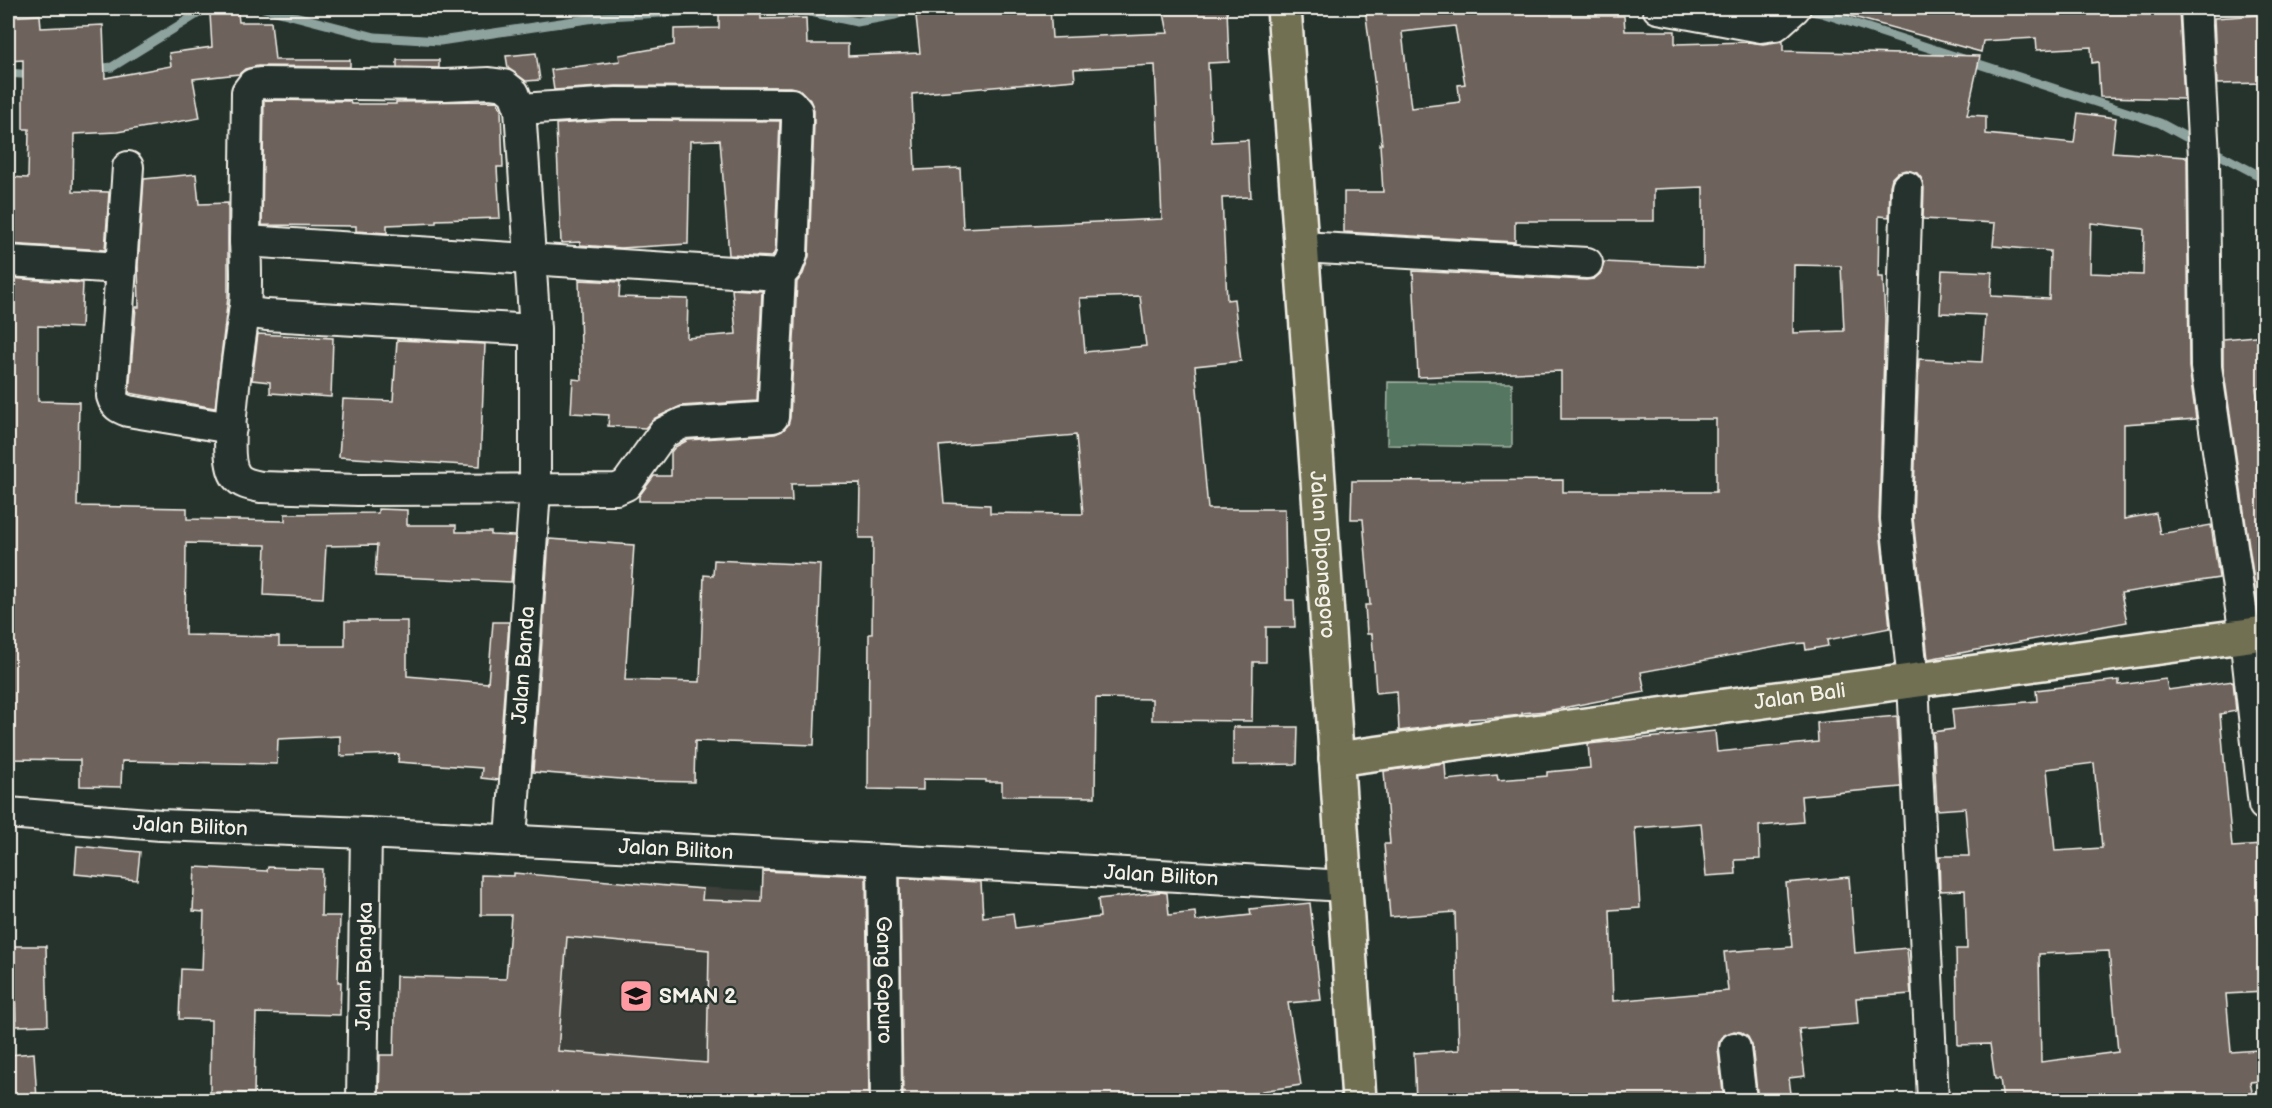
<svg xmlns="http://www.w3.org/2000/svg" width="2272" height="1108" viewBox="0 0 2272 1108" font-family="'Balsamiq Sans',sans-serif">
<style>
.built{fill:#3c413b}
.green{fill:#547661;stroke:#a4b4a4;stroke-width:1.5}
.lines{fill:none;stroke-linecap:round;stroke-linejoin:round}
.stream{stroke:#8ea29e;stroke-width:9}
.building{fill:#6e625d;stroke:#f4f1e8;stroke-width:1.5;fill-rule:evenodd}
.minor-casing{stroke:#f4f1e8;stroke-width:34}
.major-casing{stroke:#f4f1e8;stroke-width:38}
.minor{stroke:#26332d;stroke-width:30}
.major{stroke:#716f52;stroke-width:33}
.labels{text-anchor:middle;stroke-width:4.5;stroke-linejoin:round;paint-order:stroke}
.street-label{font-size:21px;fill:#f4f1e8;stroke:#26332d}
.poi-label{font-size:21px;font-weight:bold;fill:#f4f1e8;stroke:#26332d;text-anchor:start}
</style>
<rect width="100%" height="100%" fill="#26332d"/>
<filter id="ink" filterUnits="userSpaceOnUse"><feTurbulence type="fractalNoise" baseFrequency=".0167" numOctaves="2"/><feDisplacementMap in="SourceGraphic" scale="12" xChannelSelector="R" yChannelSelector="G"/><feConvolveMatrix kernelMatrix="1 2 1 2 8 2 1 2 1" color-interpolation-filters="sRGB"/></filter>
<g filter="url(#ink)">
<path class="built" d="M 521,877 L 767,891 L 754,1100 L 503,1100 Z"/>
<path class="green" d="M 1388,382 L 1512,383 L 1512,447 L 1387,445 Z"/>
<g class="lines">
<g class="stream">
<path d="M 264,8 L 375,37 L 440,41 L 608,16 L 747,8"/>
<path d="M 755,8 L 801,10 L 857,22 L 895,15 L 916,8"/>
<path d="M 1799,9 L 1822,13 L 2160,123 L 2197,143"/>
<path d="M 95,69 L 112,67 L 207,8"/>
<path d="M 8,73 L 33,75"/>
<path d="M 2209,149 L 2264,178"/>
</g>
</g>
<g class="building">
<path d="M 996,8 L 1050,8 L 1052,38 L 1168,33 L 1163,8 L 1227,8 L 1229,62 L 1208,63 L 1212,142 L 1248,140 L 1251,197 L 1222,198 L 1227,300 L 1234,299 L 1241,361 L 1195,366 L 1208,509 L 1285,509 L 1286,600 L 1294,600 L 1295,627 L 1266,627 L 1266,662 L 1253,662 L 1252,721 L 1152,720 L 1152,699 L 1096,698 L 1095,797 L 1002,796 L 1002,782 L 986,782 L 986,780 L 923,779 L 923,790 L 868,789 L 869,634 L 872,634 L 873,538 L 859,538 L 860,483 L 791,484 L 792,501 L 639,501 L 639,496 L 654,476 L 671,476 L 671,452 L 675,447 L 688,440 L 775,434 L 782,431 L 788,425 L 790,418 L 797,282 L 803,274 L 809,256 L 814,123 L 814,110 L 810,100 L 799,89 L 791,87 L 616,86 L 554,90 L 551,70 L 620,61 L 619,55 L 674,45 L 674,29 L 719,28 L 719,13 L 761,12 L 761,19 L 806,18 L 807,44 L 848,44 L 848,56 L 920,53 L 916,16 ZM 1155,65 L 1162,219 L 963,228 L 960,168 L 915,170 L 912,94 L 1075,80 L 1074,69 ZM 1140,296 L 1146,346 L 1085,352 L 1080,298 ZM 1076,435 L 1083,514 L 990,513 L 990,505 L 944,503 L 939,446 Z"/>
<path d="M 1365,8 L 1551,8 L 1551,16 L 1624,16 L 1625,31 L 1675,31 L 1675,44 L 1748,42 L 1763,44 L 1783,41 L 1783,51 L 1980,56 L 1967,115 L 1986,116 L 1986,134 L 2074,143 L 2078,113 L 2116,118 L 2112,152 L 2187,157 L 2189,367 L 2196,419 L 2124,424 L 2124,519 L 2156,513 L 2160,534 L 2211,525 L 2219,578 L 2121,593 L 2127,622 L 1928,659 L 1913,518 L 1919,359 L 1982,362 L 1985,315 L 1940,313 L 1942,270 L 1992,272 L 1991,296 L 2049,299 L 2050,251 L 1993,246 L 1995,223 L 1923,219 L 1924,188 L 1922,179 L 1917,173 L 1907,170 L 1898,172 L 1892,178 L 1890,186 L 1889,217 L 1879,216 L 1878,277 L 1883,277 L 1885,319 L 1879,519 L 1890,628 L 1827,640 L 1828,646 L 1806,650 L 1805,643 L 1793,644 L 1641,672 L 1645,692 L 1547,711 L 1522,713 L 1522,715 L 1503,717 L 1469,719 L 1469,722 L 1399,731 L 1397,691 L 1376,693 L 1372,634 L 1367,634 L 1365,605 L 1370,605 L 1363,519 L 1351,519 L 1352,481 L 1563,480 L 1563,492 L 1716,492 L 1716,419 L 1561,419 L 1561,371 L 1418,377 L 1413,271 L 1586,280 L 1594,279 L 1601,273 L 1604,262 L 1703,267 L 1703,187 L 1654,189 L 1654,221 L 1515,221 L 1515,242 L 1344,232 L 1344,192 L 1383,192 L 1380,144 L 1382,144 ZM 1455,26 L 1465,84 L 1458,85 L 1460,102 L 1411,108 L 1402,32 ZM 2091,223 L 2144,229 L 2143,275 L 2090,273 ZM 1794,265 L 1841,266 L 1844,331 L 1793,333 Z"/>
<path d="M 1847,8 L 2119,8 L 2119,13 L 2179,9 L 2184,99 L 2100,97 L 2098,62 L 2092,63 L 2091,47 L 2037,50 L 2036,38 L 1983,41 L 1981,52 L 1846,15 Z"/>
<path d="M 238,13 L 239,22 L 271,22 L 275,60 L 350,60 L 350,67 L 258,66 L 245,69 L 239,74 L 193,79 L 200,118 L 117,132 L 74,134 L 73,191 L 109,192 L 105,250 L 8,244 L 8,177 L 28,178 L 29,129 L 23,129 L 23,60 L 8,61 L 8,17 L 40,15 L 41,28 L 103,25 L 105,78 L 171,66 L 169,53 L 212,47 L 210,14 Z"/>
<path d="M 2261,15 L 2265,83 L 2217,84 L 2214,18 Z"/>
<path d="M 536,53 L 540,80 L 526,81 L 508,68 L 506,56 Z"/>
<path d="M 397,60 L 439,60 L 439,68 L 397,67 Z"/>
<path d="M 264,100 L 350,101 L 351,104 L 396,104 L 396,102 L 497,101 L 501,109 L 503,167 L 497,167 L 500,218 L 436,220 L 436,223 L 387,225 L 387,233 L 356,231 L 356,226 L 262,225 Z"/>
<path d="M 616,120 L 780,121 L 775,251 L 772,257 L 729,255 L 720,140 L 690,141 L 688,244 L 621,248 L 580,245 L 580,242 L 561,243 L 556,124 Z"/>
<path d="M 196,174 L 199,204 L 228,203 L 228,297 L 215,408 L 129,393 L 136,307 L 139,307 L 138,265 L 144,179 Z"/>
<path d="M 8,278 L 83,283 L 81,328 L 38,326 L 38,401 L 79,402 L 77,506 L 187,508 L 187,519 L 285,521 L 285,514 L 378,513 L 378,509 L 407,510 L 407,525 L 456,525 L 456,532 L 491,532 L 491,535 L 515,536 L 511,582 L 375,576 L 377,545 L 326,546 L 323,598 L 264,595 L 266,545 L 186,543 L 185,635 L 279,637 L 279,646 L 345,646 L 345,621 L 407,621 L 407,676 L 488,683 L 493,622 L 509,622 L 498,780 L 481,778 L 482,768 L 398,762 L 399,754 L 340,756 L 340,736 L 278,739 L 277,764 L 122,761 L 121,787 L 80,786 L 80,760 L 8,759 Z"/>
<path d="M 579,280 L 620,282 L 619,297 L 688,299 L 687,338 L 736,334 L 732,289 L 762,291 L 757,401 L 681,406 L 655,418 L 645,428 L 608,426 L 609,415 L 571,413 L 573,379 L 582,380 Z"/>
<path d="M 258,334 L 333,338 L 331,397 L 270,393 L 270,382 L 252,380 Z"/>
<path d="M 2265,335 L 2265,388 L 2256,388 L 2265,459 L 2265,615 L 2259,615 L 2223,366 L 2223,339 Z"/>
<path d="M 397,340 L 485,344 L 480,466 L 339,457 L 343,399 L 393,401 Z"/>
<path d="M 549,539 L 634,545 L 625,680 L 700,682 L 704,575 L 713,576 L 714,560 L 821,565 L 814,745 L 695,741 L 694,782 L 646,781 L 533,772 Z"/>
<path d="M 2166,679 L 2168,690 L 2233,681 L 2236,711 L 2220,714 L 2232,847 L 2262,845 L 2265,895 L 2256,895 L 2258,948 L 2265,947 L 2265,992 L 2226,994 L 2231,1052 L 2257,1050 L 2260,1081 L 2250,1082 L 2254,1101 L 2003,1101 L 2000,1079 L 1995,1079 L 1990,1044 L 1958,1045 L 1956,949 L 1967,949 L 1965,890 L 1940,891 L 1939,856 L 1969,856 L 1965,808 L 1937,810 L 1933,732 L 1954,729 L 1952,709 L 2037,701 L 2036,690 L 2119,680 L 2119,685 ZM 2094,763 L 2102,848 L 2055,851 L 2047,769 ZM 2109,951 L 2118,1052 L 2041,1062 L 2039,954 Z"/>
<path d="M 1897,716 L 1901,787 L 1801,796 L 1803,822 L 1759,826 L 1760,859 L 1735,860 L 1736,874 L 1706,876 L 1701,823 L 1635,828 L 1640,908 L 1610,910 L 1613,1001 L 1728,991 L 1724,952 L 1792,947 L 1786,883 L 1849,877 L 1855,953 L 1907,948 L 1911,994 L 1856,998 L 1858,1024 L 1799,1029 L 1805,1076 L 1789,1078 L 1792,1101 L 1758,1101 L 1752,1045 L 1748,1037 L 1741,1032 L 1734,1031 L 1724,1035 L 1719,1042 L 1718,1049 L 1724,1101 L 1416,1101 L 1414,1053 L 1459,1050 L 1455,912 L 1390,917 L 1384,844 L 1390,844 L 1384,771 L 1445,763 L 1446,780 L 1497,775 L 1498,780 L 1547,776 L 1547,772 L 1590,768 L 1588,744 L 1715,731 L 1717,752 L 1818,742 L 1817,723 Z"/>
<path d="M 1233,727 L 1298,727 L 1297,764 L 1233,765 Z"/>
<path d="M 77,846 L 140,852 L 137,880 L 75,874 Z"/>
<path d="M 195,867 L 267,871 L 268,867 L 322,869 L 321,916 L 340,916 L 338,982 L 341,982 L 340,1015 L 256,1013 L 254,1093 L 210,1092 L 211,1020 L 179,1019 L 181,969 L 202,970 L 204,912 L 193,911 Z"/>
<path d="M 763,871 L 866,876 L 869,1101 L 858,1101 L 858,1096 L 830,1101 L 379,1101 L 380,1055 L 394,1055 L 396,976 L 506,979 L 511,915 L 481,915 L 481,875 L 514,876 L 514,873 L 703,889 L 702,900 L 762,902 ZM 567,937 L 709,950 L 707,1063 L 558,1051 Z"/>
<path d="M 900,878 L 981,882 L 983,917 L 1013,913 L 1015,928 L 1100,917 L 1098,899 L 1161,892 L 1167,893 L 1169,915 L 1195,912 L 1196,921 L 1251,915 L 1250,909 L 1310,903 L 1321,1000 L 1288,1003 L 1301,1085 L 1262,1091 L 1264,1101 L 903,1101 Z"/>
<path d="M 14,946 L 46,946 L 48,1025 L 16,1026 Z"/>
<path d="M 34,1053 L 37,1099 L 8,1101 L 8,1055 Z"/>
</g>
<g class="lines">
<defs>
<g id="minor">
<path d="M 1658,8 L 1761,27 L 1776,25 L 1795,8"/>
<path d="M 2196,8 L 2204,157 L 2206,367 L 2245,636 L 2264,805"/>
<path d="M 520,109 L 616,103 L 786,104 L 791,104 L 797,111 L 797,122 L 792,255 L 787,267 L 780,275 L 773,417 L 683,423 L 663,433 L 626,485 L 617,489 L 358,490 L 261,487 C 251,485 242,484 236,476 C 220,455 241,337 245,306 C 247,285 246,262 245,241 L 780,275"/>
<path d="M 128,167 L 112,396 C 115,406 119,408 128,411 L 231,428"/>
<path d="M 1907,187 L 1896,519 L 1913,682 L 1933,1100"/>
<path d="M 245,241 L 247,92 L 253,84 L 260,83 L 445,85 L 489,83 L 504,85 L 514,93 L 520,109 L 535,330 L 535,490 L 511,840"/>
<path d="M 1301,247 L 1587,263"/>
<path d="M 8,261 L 121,268"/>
<path d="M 244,312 L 266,315 L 535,330"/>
<path id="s1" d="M 8,813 L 161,825 L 366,833 L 1058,869 L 1345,886"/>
<path id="s2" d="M 883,860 L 886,1100"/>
<path d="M 1735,1048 L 1741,1100"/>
<path id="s3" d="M 362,1100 L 366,833"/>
</g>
<g id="major">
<path id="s4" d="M 1284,8 L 1318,480 L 1359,1100"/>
<path id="s5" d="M 1336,759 L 2264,633"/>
</g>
</defs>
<use href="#minor" class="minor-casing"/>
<use href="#major" class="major-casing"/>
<use href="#minor" class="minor"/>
<use href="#major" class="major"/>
</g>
</g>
<defs>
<symbol id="school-square" viewBox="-11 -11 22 22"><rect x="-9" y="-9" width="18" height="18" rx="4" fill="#ff9aa2" stroke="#26332d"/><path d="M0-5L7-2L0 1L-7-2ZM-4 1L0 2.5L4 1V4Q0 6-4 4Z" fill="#111"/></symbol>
</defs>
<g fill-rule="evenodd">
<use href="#school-square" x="617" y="977" width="38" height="38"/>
</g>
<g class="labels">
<g class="street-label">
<text dy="7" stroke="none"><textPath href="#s4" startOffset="548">Jalan Diponegoro</textPath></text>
<text transform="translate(523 665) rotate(-86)" y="7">Jalan Banda</text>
<text dy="7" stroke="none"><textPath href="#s5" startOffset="468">Jalan Bali</textPath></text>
<text dy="7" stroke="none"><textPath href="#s1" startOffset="183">Jalan Biliton</textPath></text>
<text dy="7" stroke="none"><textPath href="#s1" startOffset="669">Jalan Biliton</textPath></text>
<text dy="7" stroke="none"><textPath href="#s1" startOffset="1155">Jalan Biliton</textPath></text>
<text dy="7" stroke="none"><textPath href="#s3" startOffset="134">Jalan Bangka</textPath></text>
<text dy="7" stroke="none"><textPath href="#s2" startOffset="120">Gang Gapuro</textPath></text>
</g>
<g class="poi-label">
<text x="659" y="1003">SMAN 2</text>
</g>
</g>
<rect width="2272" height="1108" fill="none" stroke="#26332d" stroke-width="30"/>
<rect x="15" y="15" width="2242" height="1078" fill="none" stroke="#f4f1e8" stroke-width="2" filter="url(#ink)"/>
</svg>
